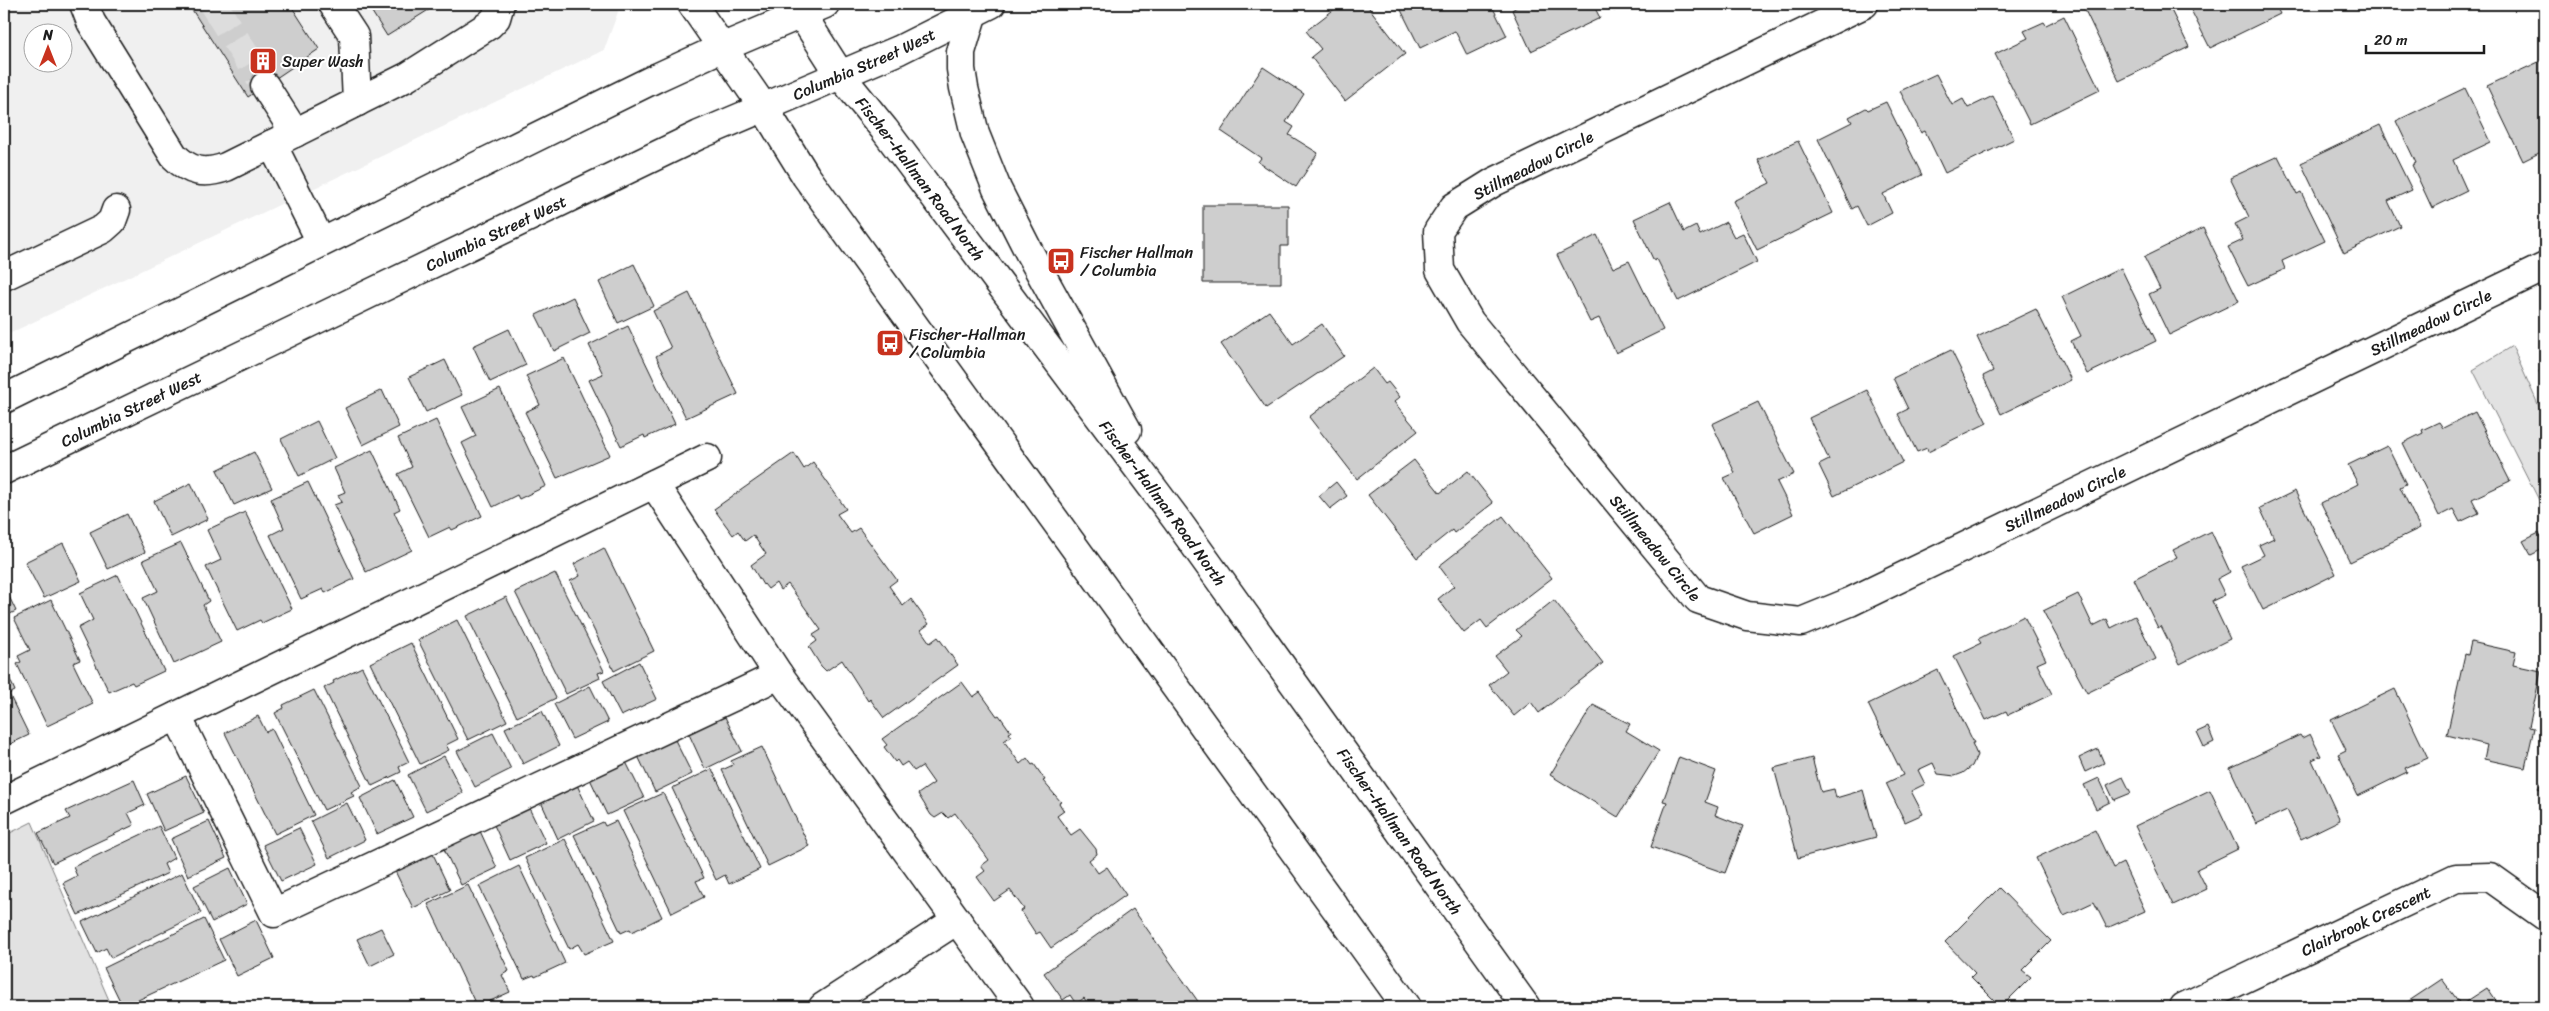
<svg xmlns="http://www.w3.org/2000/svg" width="2549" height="1011" viewBox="0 0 2549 1011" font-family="Sriracha,sans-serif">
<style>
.built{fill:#f0f0f0;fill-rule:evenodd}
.green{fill:#e2e2e2;stroke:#7f7f7f}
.building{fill:#cecece;stroke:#1c1c1c}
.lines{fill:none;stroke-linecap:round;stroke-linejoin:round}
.minor-tunnel{stroke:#ddd;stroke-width:28;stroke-dasharray:28 14;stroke-linecap:butt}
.minor-casing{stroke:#1c1c1c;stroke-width:31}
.major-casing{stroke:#1c1c1c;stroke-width:31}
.minor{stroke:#fff;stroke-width:28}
.major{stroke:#fff;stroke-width:28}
.labels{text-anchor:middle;stroke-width:4;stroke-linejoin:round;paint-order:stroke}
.poi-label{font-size:16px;fill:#1c1c1c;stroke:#fff;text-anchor:start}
.street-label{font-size:16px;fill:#1c1c1c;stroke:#fff}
</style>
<rect width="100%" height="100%" fill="#fff"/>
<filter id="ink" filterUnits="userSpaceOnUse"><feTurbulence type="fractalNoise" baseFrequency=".02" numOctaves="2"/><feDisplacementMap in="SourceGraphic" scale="10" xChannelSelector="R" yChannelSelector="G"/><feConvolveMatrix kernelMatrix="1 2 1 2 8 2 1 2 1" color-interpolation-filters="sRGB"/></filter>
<g filter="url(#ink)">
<path class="built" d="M 4,4 L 616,4 L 618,12 L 604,50 L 4,336 ZM 32,32 L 62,32 L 62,62 L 32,62 Z"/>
<g class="green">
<path d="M 2512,346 L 2545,420 L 2545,512 L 2473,370 Z"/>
<path d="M 32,822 L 112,1007 L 4,1007 L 4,836 Z"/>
</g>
<g class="building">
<path d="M 191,4 L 290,4 L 319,49 L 248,97 L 189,5 Z"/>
<path d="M 367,4 L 438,4 L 387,36 Z"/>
<path d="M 1341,4 L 1366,4 L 1405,54 L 1345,101 L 1311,57 L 1321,49 L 1306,31 Z"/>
<path d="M 1398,4 L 1491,4 L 1507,36 L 1467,55 L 1455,31 L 1420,48 Z"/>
<path d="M 1521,4 L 1593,4 L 1600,18 L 1531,51 L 1512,10 Z"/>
<path d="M 1610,4 L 1629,4 L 1614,11 Z"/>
<path d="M 2088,4 L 2168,4 L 2189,47 L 2119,81 L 2083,6 Z"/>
<path d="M 2188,4 L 2275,4 L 2280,14 L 2210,48 Z"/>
<path d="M 2064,16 L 2100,90 L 2030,124 L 1995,54 L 2028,38 L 2024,31 L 2044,22 L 2046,25 Z"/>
<path d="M 2545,59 L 2545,150 L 2523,161 L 2487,86 Z"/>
<path d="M 1263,67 L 1304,94 L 1286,122 L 1294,127 L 1289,135 L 1318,153 L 1296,187 L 1258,162 L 1261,158 L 1221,131 Z"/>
<path d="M 1936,74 L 1952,105 L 1963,99 L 1968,108 L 1993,96 L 2014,139 L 1945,173 L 1925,131 L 1921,133 L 1900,91 Z"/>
<path d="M 2465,88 L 2491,142 L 2453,160 L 2467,191 L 2432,208 L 2412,165 L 2416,163 L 2396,121 Z"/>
<path d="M 1886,102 L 1922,175 L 1883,194 L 1892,213 L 1867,226 L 1857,206 L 1852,209 L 1818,139 L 1852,122 L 1849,117 L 1866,108 L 1868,110 Z"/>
<path d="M 2380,125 L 2412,190 L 2388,201 L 2400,226 L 2344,253 L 2301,163 Z"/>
<path d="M 1798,141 L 1833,213 L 1757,250 L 1733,201 L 1770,183 L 1758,160 Z"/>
<path d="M 2278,156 L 2297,194 L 2301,192 L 2325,241 L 2282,261 L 2285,269 L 2248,286 L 2228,247 L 2243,240 L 2235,224 L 2249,217 L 2230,178 Z"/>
<path d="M 1670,202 L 1684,232 L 1696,226 L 1700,235 L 1726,222 L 1734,237 L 1743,233 L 1757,262 L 1678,301 L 1657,259 L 1654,261 L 1634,219 Z"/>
<path d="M 1203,205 L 1288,205 L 1288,246 L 1281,246 L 1281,283 L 1203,283 Z"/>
<path d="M 2203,228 L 2239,301 L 2169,335 L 2149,294 L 2160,289 L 2144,257 Z"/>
<path d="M 1597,235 L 1613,268 L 1629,261 L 1663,330 L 1616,353 L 1599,318 L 1590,322 L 1557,255 Z"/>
<path d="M 634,264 L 654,306 L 618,323 L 599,282 Z"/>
<path d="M 2121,268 L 2156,341 L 2087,374 L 2071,341 L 2081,336 L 2062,297 Z"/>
<path d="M 689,293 L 738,394 L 686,418 L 656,356 L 671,348 L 653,311 Z"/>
<path d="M 573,297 L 590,333 L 554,351 L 536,315 Z"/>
<path d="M 2036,309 L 2071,380 L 2001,414 L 1983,376 L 1993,371 L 1977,337 Z"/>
<path d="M 1269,311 L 1293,344 L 1322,324 L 1344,356 L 1266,408 L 1221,344 Z"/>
<path d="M 628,326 L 675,424 L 645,438 L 644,435 L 621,446 L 589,380 L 603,374 L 589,345 Z"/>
<path d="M 509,329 L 526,365 L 490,382 L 473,346 Z"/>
<path d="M 1951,350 L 1987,423 L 1928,452 L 1927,448 L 1917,452 L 1898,414 L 1908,409 L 1893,378 Z"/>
<path d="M 564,358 L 610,455 L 557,478 L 525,412 L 540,405 L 526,376 Z"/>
<path d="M 445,360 L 462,395 L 426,412 L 409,377 Z"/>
<path d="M 1373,368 L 1385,384 L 1388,382 L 1400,397 L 1394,402 L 1418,431 L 1357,479 L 1309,417 Z"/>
<path d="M 2545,368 L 2545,385 L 2539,371 Z"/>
<path d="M 500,389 L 546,486 L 519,499 L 517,495 L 493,507 L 462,443 L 476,436 L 462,407 Z"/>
<path d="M 382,390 L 399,427 L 363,445 L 345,408 Z"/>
<path d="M 1867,390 L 1903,462 L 1834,496 L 1819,465 L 1829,460 L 1809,418 Z"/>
<path d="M 1758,402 L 1794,474 L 1777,482 L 1793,514 L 1754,533 L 1724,478 L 1735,473 L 1712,424 Z"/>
<path d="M 2475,412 L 2510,481 L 2472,499 L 2479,513 L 2460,522 L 2453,509 L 2439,516 L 2403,443 L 2423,433 L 2422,430 L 2439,422 L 2443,428 Z"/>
<path d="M 436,420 L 482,516 L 452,530 L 450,527 L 429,537 L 398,474 L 412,467 L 398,438 Z"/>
<path d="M 317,421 L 335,458 L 299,476 L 281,439 Z"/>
<path d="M 2387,446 L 2406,484 L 2400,487 L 2420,528 L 2350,562 L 2321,503 L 2358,484 L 2348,465 Z"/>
<path d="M 372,450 L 400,509 L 394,512 L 412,550 L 366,572 L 334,505 L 342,502 L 338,495 L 345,492 L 334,468 Z"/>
<path d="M 254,452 L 272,488 L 234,505 L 217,470 Z"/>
<path d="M 794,453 L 804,469 L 813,462 L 846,509 L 837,514 L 851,533 L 859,528 L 897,580 L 889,586 L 903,606 L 911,599 L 929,624 L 921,630 L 930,643 L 938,637 L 958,665 L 884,718 L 870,699 L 868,701 L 842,660 L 826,671 L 821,666 L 809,647 L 817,641 L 813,635 L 821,630 L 788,584 L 780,590 L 776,583 L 768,589 L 764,584 L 763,585 L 751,565 L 766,554 L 753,535 L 745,541 L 738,531 L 733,535 L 714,509 Z"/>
<path d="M 1414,460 L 1440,493 L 1468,471 L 1493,503 L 1454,533 L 1452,530 L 1417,558 L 1368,495 Z"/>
<path d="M 308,482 L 354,579 L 325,593 L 323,589 L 301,599 L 270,535 L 284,528 L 271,499 Z"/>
<path d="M 1336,482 L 1347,496 L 1330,509 L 1319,496 Z"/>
<path d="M 191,483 L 208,519 L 171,537 L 154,501 Z"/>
<path d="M 2295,491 L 2336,574 L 2263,610 L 2241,566 L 2264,555 L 2259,545 L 2274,538 L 2260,508 Z"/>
<path d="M 245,512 L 292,609 L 262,623 L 260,620 L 237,631 L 206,567 L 221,560 L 207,530 Z"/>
<path d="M 127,514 L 145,552 L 108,569 L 90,532 Z"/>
<path d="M 1503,516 L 1552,578 L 1487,628 L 1481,620 L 1464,633 L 1438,599 L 1454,586 L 1439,566 Z"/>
<path d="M 2211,531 L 2230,572 L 2217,579 L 2225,595 L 2212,601 L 2230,639 L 2180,664 L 2161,626 L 2158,628 L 2134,579 L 2177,557 L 2173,550 Z"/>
<path d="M 2539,533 L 2545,548 L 2531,555 L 2523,541 Z"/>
<path d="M 63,543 L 81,581 L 44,598 L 25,562 Z"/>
<path d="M 181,543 L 209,601 L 203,605 L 221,642 L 174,664 L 143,598 L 158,591 L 143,560 Z"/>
<path d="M 604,548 L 654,651 L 614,671 L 570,581 L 580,576 L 574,564 Z"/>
<path d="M 555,573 L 604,671 L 598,673 L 600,678 L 566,694 L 515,592 Z"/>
<path d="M 118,575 L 164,671 L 134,685 L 132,682 L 109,692 L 78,628 L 93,620 L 80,593 Z"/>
<path d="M 4,586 L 16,611 L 4,617 Z"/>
<path d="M 2078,594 L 2093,626 L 2107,619 L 2111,628 L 2135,616 L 2156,659 L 2087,693 L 2043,611 Z"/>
<path d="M 506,597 L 556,698 L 517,717 L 467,616 Z"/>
<path d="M 51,600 L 80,660 L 73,663 L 93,704 L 47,726 L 17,664 L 21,662 L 18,656 L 30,650 L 14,618 Z"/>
<path d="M 1554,600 L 1603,663 L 1539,713 L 1531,702 L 1514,716 L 1489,685 L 1507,671 L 1495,656 L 1522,636 L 1516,630 Z"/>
<path d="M 2024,616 L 2046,660 L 2037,664 L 2052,694 L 2008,715 L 2006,711 L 1986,720 L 1954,656 L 1981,643 L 1978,639 Z"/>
<path d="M 457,620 L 507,721 L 468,740 L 418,640 Z"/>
<path d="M 2471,642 L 2516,652 L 2513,665 L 2541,671 L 2529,727 L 2534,728 L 2525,768 L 2484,759 L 2487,745 L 2447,735 L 2465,654 L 2468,655 Z"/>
<path d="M 411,643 L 458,739 L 446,745 L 449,750 L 420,764 L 370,663 Z"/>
<path d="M 639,662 L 657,699 L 621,716 L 603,681 Z"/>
<path d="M 4,666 L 15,691 L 9,694 L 29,735 L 4,747 Z"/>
<path d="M 362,667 L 409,762 L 399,767 L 401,772 L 372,786 L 324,688 L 334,683 L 333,681 Z"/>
<path d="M 1938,670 L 1974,743 L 1972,743 L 1977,755 L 1972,766 L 1963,773 L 1955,776 L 1938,774 L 1933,763 L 1918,770 L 1925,784 L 1911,791 L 1923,814 L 1905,822 L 1886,783 L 1903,775 L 1868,704 Z"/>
<path d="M 962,682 L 973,697 L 980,692 L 997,716 L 999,715 L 1011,732 L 1009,733 L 1011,736 L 1004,741 L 1020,764 L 1027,758 L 1032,765 L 1034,764 L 1045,780 L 1043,781 L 1061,802 L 1059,803 L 1064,811 L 1057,816 L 1071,835 L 1080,829 L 1096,849 L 1097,854 L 1089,860 L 1098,873 L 1107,867 L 1126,895 L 1051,948 L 1040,932 L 1036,934 L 1021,911 L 1024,909 L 1010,890 L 994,901 L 977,877 L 985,871 L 981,866 L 989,860 L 955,813 L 948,818 L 943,813 L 935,818 L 931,815 L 918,794 L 934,783 L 922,766 L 914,771 L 907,762 L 901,766 L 897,760 L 895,762 L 884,747 L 887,745 L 882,739 Z"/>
<path d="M 590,686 L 608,722 L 572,739 L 554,704 Z"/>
<path d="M 2395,689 L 2428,758 L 2405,768 L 2407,772 L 2358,796 L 2338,754 L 2346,750 L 2331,720 Z"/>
<path d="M 314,690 L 362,786 L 351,792 L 354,796 L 324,810 L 275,713 L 284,708 L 283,705 Z"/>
<path d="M 1593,705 L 1630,724 L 1626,731 L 1659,751 L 1618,817 L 1550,775 Z"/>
<path d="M 542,711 L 559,746 L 523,764 L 505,728 Z"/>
<path d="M 724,715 L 742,751 L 705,769 L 688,732 Z"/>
<path d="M 258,716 L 266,732 L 272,729 L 314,815 L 275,834 L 225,733 Z"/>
<path d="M 2208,727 L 2214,742 L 2204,747 L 2197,732 Z"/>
<path d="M 493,733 L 511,769 L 475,787 L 457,751 Z"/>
<path d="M 2310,734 L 2321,756 L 2312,760 L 2340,820 L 2301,839 L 2287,810 L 2256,824 L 2230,768 L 2300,735 L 2302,738 Z"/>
<path d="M 674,738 L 692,774 L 655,792 L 638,756 Z"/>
<path d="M 762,747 L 809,846 L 768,866 L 722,770 L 733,765 L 731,761 Z"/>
<path d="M 2098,749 L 2104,763 L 2085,772 L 2079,758 Z"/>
<path d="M 444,756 L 463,793 L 426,811 L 408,775 Z"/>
<path d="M 1679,757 L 1716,771 L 1705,802 L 1718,807 L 1715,815 L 1743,826 L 1725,873 L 1651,847 L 1667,802 L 1663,801 Z"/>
<path d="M 1812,758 L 1821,792 L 1834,789 L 1836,798 L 1863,790 L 1876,837 L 1798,858 L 1774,768 Z"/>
<path d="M 626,762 L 644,798 L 607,815 L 590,779 Z"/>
<path d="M 712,769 L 760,869 L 729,884 L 725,875 L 716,880 L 672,788 Z"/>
<path d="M 186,776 L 204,813 L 164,831 L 147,794 Z"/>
<path d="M 2123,777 L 2131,793 L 2114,800 L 2107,785 Z"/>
<path d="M 2099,778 L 2110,802 L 2096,809 L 2084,785 Z"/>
<path d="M 2545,779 L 2545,794 L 2538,788 Z"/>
<path d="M 134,780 L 145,805 L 128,813 L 134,825 L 53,863 L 38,833 L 70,818 L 66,811 Z"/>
<path d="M 395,780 L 413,817 L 377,834 L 360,798 Z"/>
<path d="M 577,785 L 594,821 L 558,839 L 541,802 Z"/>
<path d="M 2210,790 L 2238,849 L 2197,869 L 2207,889 L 2173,905 L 2135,826 Z"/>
<path d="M 663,793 L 704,878 L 696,881 L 704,897 L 672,913 L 623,811 Z"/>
<path d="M 347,803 L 365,840 L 329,858 L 311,821 Z"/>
<path d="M 529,808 L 546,843 L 510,860 L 494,825 Z"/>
<path d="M 209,821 L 226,858 L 188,876 L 171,839 Z"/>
<path d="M 616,821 L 662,917 L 632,932 L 630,929 L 621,933 L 574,835 L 603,822 L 605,826 Z"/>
<path d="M 159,826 L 174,858 L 164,864 L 168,873 L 78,915 L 63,883 L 77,876 L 73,867 Z"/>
<path d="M 299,828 L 317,864 L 281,881 L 263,845 Z"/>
<path d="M 2095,830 L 2113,868 L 2123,863 L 2145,911 L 2107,928 L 2094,902 L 2064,916 L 2036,858 Z"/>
<path d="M 480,831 L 497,868 L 461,885 L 444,849 Z"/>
<path d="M 565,839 L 614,941 L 584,954 L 578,944 L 569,949 L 525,858 Z"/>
<path d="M 433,854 L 450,890 L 413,908 L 395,871 Z"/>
<path d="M 519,866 L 565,963 L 535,977 L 534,975 L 524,979 L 479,886 Z"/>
<path d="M 230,868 L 247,904 L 212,922 L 194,886 Z"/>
<path d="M 182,873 L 201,913 L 111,958 L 106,948 L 97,953 L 82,922 Z"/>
<path d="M 468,885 L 509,971 L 502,975 L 510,992 L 477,1007 L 428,904 Z"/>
<path d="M 1999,888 L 2051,941 L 2022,970 L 2031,977 L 2001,1007 L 1971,977 L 1975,973 L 1945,942 Z"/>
<path d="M 1133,909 L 1202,1007 L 1090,1007 L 1084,998 L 1076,1004 L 1070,995 L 1063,1000 L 1044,973 Z"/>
<path d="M 204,919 L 224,960 L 123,1007 L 104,968 Z"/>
<path d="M 256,920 L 274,958 L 237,976 L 219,939 Z"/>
<path d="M 381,928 L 394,954 L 370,966 L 357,939 Z"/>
<path d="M 2442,979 L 2461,1005 L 2487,988 L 2500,1007 L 2400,1007 Z"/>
</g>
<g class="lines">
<path class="minor-tunnel" d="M 213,4 L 265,86"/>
<defs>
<g id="minor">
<path d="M 84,4 L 91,22 L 174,156 C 190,172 204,175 226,167 L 407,77 L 489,25 L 496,18 L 500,4"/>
<path d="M 333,4 L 354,36 L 357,102"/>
<path id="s1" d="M 1864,4 L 1494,182 L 1454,207 L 1438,231 L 1440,270 L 1470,322 L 1698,599 L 1747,616 L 1801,622 L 1850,602 L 2545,267"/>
<path d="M 265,86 L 295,133"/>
<path d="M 272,144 L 321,242"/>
<path d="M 4,276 L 103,229 L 112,221 L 116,210"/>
<path d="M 654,484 L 779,675 L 1020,1007"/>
<path d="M 177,716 L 274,913 L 779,675"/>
<path d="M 4,800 L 707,458"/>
<path d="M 823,1007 L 957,920"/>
<path id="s2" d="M 2184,1007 L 2456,878 L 2490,877 L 2545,916"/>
</g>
<g id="major">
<path d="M 692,4 L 764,108 L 806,176 L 1407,1007"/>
<path id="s3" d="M 795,4 L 841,76 L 884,129 L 1176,519 L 1526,1007"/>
<path d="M 973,12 L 961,52 L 961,69 L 964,88 L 975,134 L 997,189 L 1029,252 L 1127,430"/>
<path d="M 4,399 L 658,77 L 721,48 L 825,4"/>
<path id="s4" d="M 4,470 L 699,135 L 899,50 L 991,4"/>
</g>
</defs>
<use href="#minor" class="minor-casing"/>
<use href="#major" class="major-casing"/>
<use href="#minor" class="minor"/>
<use href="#major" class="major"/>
</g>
</g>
<defs>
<symbol id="building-square" viewBox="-11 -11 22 22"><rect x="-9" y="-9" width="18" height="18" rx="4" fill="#c8321e" stroke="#fff"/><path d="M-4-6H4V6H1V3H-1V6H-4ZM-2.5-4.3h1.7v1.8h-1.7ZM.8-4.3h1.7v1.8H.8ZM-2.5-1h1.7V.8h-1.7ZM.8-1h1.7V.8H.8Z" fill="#fff"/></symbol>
<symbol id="bus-square" viewBox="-11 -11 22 22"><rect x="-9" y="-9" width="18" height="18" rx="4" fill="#c8321e" stroke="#fff"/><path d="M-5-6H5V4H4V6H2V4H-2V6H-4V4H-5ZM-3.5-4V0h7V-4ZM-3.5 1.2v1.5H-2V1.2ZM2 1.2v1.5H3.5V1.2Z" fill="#fff"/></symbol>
</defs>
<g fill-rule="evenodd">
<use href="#building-square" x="247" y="45" width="32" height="32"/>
<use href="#bus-square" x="1045" y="245" width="32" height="32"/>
<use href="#bus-square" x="874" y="327" width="32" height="32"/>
</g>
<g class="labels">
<g class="poi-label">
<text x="282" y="67">Super Wash</text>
<text x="1080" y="258">Fischer Hallman<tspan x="1080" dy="18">/ Columbia</tspan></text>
<text x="909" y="340">Fischer-Hallman<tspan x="909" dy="18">/ Columbia</tspan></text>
</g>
<g class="street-label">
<text dy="6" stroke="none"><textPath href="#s4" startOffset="951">Columbia Street West</textPath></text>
<text transform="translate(1533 165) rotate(-27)" y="6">Stillmeadow Circle</text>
<text dy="6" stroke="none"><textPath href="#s3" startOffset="215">Fischer-Hallman Road North</textPath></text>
<text dy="6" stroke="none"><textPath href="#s4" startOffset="546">Columbia Street West</textPath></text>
<text dy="6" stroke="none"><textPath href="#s1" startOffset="1748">Stillmeadow Circle</textPath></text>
<text dy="6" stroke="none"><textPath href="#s4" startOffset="141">Columbia Street West</textPath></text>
<text dy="6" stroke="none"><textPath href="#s1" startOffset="1342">Stillmeadow Circle</textPath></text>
<text dy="6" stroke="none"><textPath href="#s3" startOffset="620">Fischer-Hallman Road North</textPath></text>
<text dy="6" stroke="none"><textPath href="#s1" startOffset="878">Stillmeadow Circle</textPath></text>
<text dy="6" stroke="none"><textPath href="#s3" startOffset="1025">Fischer-Hallman Road North</textPath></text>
<text dy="6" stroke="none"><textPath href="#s2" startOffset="201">Clairbrook Crescent</textPath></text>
</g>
</g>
<rect width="2549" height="1011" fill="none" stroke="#fff" stroke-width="20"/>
<rect x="10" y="10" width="2529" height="991" fill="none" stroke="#1c1c1c" stroke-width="2" filter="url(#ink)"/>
<g transform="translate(48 48)"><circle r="24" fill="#ffffff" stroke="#a4a4a4"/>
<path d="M0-4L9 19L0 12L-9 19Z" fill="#c8321e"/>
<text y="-8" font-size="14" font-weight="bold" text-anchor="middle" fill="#1c1c1c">N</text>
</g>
<path d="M2366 45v8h118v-8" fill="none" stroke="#1c1c1c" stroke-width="2.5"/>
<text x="2374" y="45" font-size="15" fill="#1c1c1c" stroke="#ffffff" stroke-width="4" paint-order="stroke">20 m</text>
</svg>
